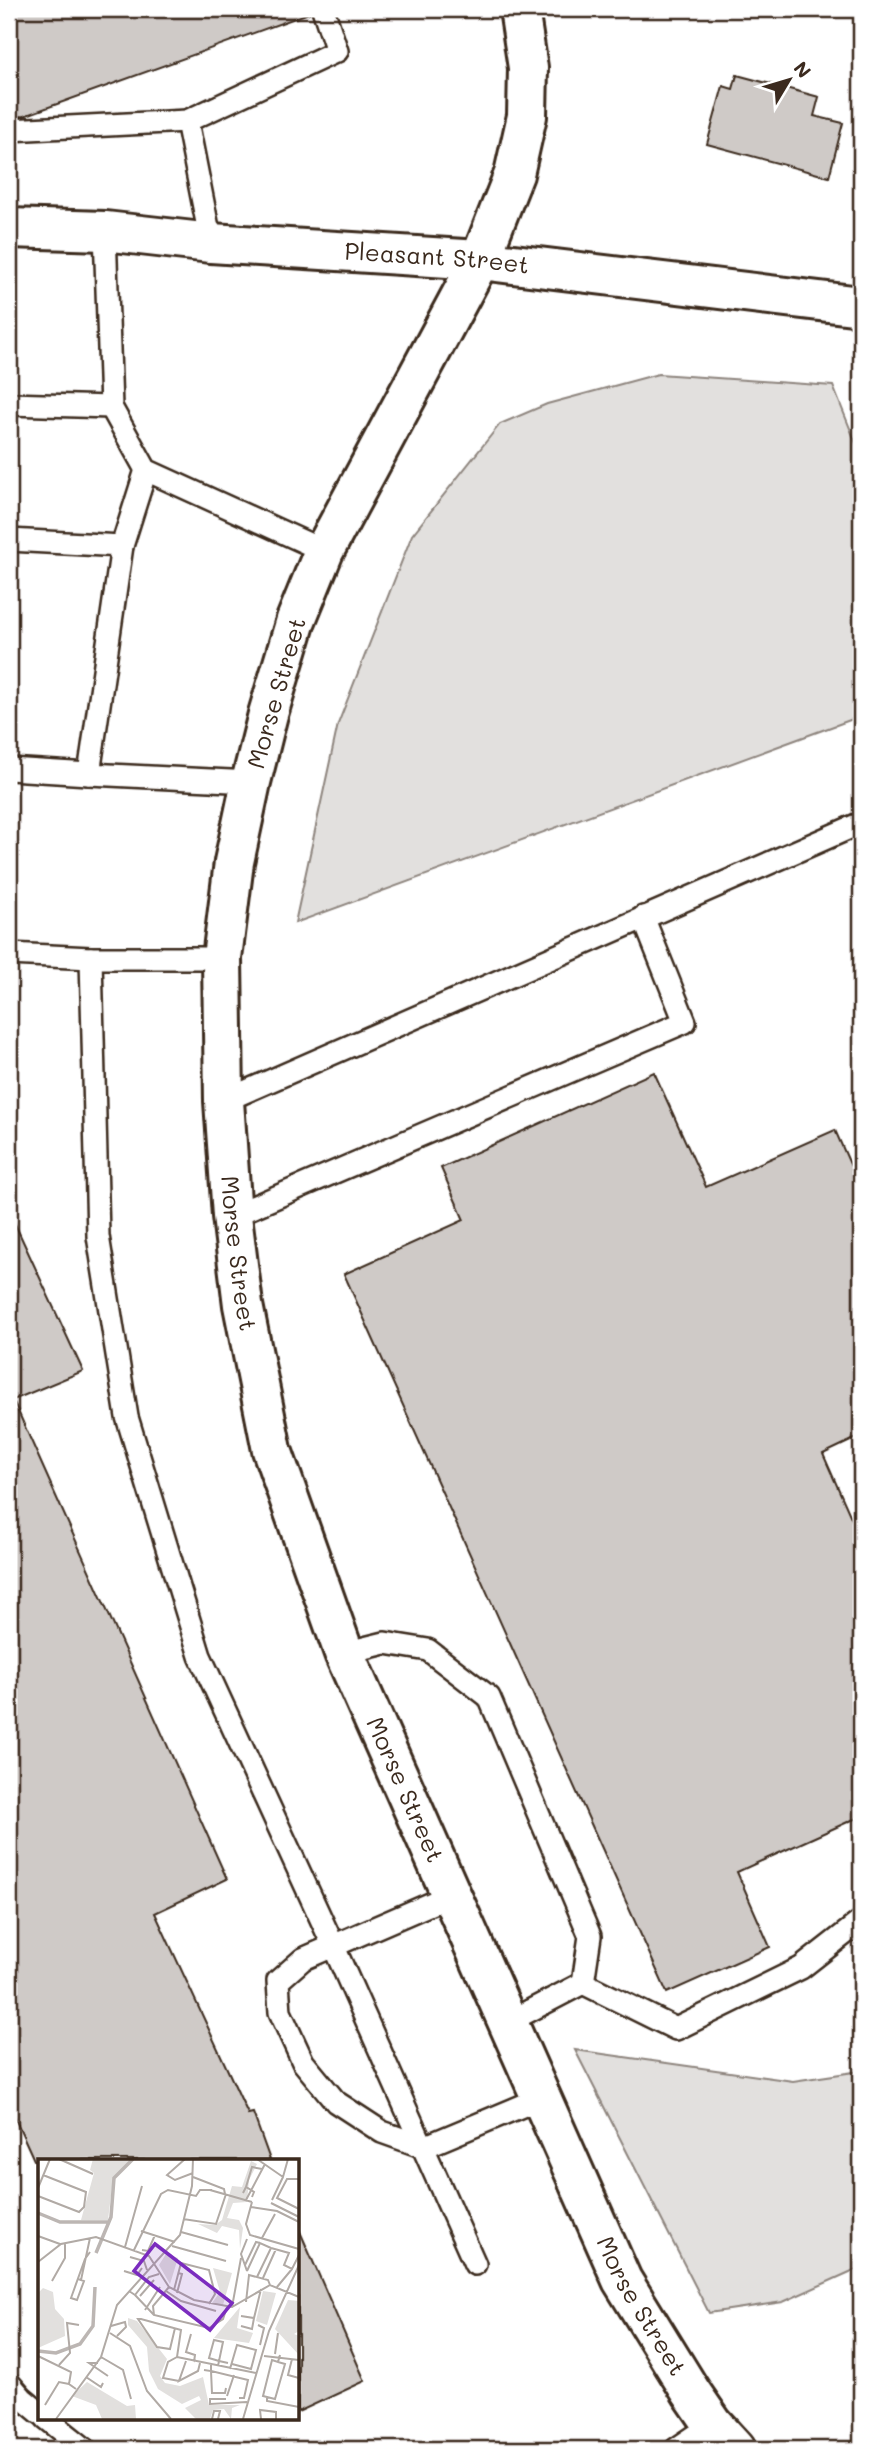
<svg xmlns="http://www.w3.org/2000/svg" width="870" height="2458" viewBox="0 0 870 2458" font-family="Mali,sans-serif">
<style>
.green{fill:#e2e0de;stroke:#8e857e;stroke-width:2}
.building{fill:#cfcac7;stroke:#3b2a1e;stroke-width:2}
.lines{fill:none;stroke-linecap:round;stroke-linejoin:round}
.lane-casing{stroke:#3b2a1e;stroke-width:26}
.secondary-casing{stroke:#3b2a1e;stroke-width:44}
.lane{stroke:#fff;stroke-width:21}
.secondary{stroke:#fff;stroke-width:38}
.labels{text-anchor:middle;stroke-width:5;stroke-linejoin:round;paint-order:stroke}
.street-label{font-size:24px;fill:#3b2a1e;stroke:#fff}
.inset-river{fill:none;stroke:#bcb6b3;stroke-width:3.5}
.inset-road{fill:none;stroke:#b1aaa5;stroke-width:2}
.view{fill:#7b2cbf;fill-opacity:0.15;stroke:#7b2cbf;stroke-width:3.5}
.inset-edge{fill:none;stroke:#3b2a1e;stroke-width:3.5}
</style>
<rect width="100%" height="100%" fill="#fff"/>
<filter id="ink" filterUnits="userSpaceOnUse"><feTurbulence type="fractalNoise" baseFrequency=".0143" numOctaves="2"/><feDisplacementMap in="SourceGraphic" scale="14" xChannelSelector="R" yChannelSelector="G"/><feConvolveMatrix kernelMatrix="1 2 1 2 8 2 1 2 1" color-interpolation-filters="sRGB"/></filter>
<g filter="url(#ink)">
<g class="green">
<path d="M 658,374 L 833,386 L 861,456 L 861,716 L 295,923 L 338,724 L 412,535 L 500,424 L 547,404 Z"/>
<path d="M 575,2050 L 793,2081 L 861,2071 L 861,2267 L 783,2302 L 709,2313 Z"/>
</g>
<g class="building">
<path d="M 9,9 L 309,9 L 309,13 L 24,116 L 9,117 Z"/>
<path d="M 737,75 L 819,97 L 814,116 L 843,123 L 829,177 L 707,144 L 723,86 L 733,89 Z"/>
<path d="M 654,1072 L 706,1187 L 835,1130 L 861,1189 L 861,1436 L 823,1454 L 861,1540 L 861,1816 L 737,1872 L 770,1947 L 667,1993 L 344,1274 L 464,1220 L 441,1168 Z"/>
<path d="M 9,1211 L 83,1371 L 13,1400 L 227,1879 L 155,1913 L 248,2114 L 253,2113 L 270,2160 L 34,2160 L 9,2105 Z"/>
<path d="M 298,2227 L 365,2381 L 298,2412 Z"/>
</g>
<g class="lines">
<defs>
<g id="lane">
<path d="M 9,130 L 187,121"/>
<path d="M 105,231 L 111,407 L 146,470 L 324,551"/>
<path d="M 211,243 L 187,121 L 337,51 L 323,9"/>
<path d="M 9,404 L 111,407"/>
<path d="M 146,470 L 122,546 L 89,774 L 251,782"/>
<path d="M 9,540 L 122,546"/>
<path d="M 9,769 L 89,774"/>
<path d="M 9,954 L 91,958 L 222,958"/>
<path d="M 91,958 L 98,1236 L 127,1417 L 200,1656 L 333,1945 L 475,2264"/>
<path d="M 224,1101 L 861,823"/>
<path d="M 232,1216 L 685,1022 L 643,917"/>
<path d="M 344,1653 L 385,1643 L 428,1650 L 489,1697 L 590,1936 L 583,1983"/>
<path d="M 451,1895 L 303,1959 L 278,1981 L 280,2012 L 303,2062 L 336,2102 L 382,2132 L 424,2147 L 541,2098"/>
<path d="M 508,2022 L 583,1983 L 676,2029 L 801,1968 L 861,1921"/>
<path d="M 9,2383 L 22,2398 L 40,2413"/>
<path d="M 46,2418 L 85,2449"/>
<path d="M 676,2449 L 713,2424"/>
</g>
<g id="secondary">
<path id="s1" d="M 519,9 L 528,68 L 527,116 L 514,174 L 480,260 L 324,551 L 296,620 L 268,714 L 251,782 L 234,862 L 222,958 L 224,1101 L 232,1216 L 243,1305 L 272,1450 L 344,1653 L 622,2280 L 691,2392 L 713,2424 L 736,2449"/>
<path id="s2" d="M 9,228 L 105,231 L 211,243 L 480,260 L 861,306"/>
</g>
</defs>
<use href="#lane" class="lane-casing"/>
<use href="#secondary" class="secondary-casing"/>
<use href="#lane" class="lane"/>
<use href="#secondary" class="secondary"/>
</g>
</g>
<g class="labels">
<g class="street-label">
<text dy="8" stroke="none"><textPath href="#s2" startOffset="429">Pleasant Street</textPath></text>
<text transform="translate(277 693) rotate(-74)" y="8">Morse Street</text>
<text dy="8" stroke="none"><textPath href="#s1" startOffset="1307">Morse Street</textPath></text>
<text dy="8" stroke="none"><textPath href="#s1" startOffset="1872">Morse Street</textPath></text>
<text dy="8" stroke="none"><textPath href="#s1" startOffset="2440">Morse Street</textPath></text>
</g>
</g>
<g transform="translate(38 2159)">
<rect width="261" height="261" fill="#fff"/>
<path d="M 55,0 L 93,0 L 75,20 L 70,61 L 43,61 L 56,14 L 52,11 ZM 213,2 L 219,5 L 211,21 L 209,43 L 195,44 L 189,59 L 201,61 L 205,69 L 202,90 L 201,71 L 184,67 L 179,74 L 160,65 L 177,66 L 184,61 L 194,27 L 204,28 ZM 128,95 L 140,99 L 132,125 L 121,106 ZM 175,109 L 194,114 L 185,146 L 174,144 L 182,133 ZM 5,129 L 15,133 L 17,150 L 26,160 L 27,177 L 0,189 L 0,134 ZM 225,132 L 238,134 L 229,166 L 218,162 ZM 250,141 L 261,142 L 261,172 L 256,175 L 261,177 L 261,196 L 237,170 ZM 202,148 L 199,169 L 215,174 L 211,184 L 176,179 ZM 90,159 L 99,162 L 129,200 L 122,217 L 127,224 L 142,227 L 165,218 L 171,246 L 202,246 L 194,249 L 193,260 L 186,250 L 175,251 L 172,260 L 158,260 L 147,249 L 163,241 L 161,237 L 144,245 L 120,230 L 111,212 L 109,188 L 90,166 ZM 49,223 L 89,247 L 97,246 L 98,260 L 64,260 L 58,246 L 34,237 Z" fill="#e2e0de"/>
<path class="inset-river" d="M 0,54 L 22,63 L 71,63M 58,94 L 73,58 L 76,19 L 95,0M 0,192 L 18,194 L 42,185 L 55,167 L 57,128"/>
<path class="inset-road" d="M 21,0 L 55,15M 147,0 L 129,16 L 137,21 L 155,14M 219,0 L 245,18 L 250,0M 155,18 L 186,30 L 187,35M 261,20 L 249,20 L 239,39 L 261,50M 208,28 L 214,8 L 224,10M 0,29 L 12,0M 172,31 L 214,43M 205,34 L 208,28 L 216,33 L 214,38M 0,37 L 41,53 L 46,48 L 48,33 L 5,16M 208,41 L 227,5M 234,41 L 245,18M 214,43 L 208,65 L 212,76 L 261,90M 233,44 L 261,58M 213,48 L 239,52 L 261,63M 145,60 L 178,65 L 188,35M 103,72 L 137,83M 143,73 L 190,86M 0,77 L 22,85M 224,79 L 237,55M 209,80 L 203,95 L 209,112M 134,87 L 188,102M 87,88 L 104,27M 96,91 L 123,35 L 130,31 L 158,37 L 162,31 L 174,31M 104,91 L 110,92 L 117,76M 92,98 L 106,102 L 109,111M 0,103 L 23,85 L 58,78 L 111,97 L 131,128 L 156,141 L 194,148 L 232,126 L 261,138M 207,106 L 218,83 L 222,84M 86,112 L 99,116 L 104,109M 209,112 L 222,84 L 233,89M 219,118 L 233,89 L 251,94 L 246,106 L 254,110 L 261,96M 225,119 L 238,90M 40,120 L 46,122 L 39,141 L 33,139 L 47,100 L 52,93M 43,121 L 52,79M 14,122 L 27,99 L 27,84M 131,128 L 115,147 L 116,156 L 171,169 L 185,160 L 189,148M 239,128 L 254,110M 136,131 L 143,104 L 171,111 L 177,135 L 171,145M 91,132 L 97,136 L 111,118 L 121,115M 128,132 L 143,142 L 178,152M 139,134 L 144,115 L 140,114M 97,136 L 116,156M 102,137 L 116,121M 208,143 L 211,116 L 230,121 L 232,126M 194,148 L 203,99M 107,151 L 122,128M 203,157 L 216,159 L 223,130M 220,166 L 226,169 L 222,186M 73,167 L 87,163 L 88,168 L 79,177M 203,167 L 214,170 L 216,159M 137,169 L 132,190 L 119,188 L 100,160 L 103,160 L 143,171 L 139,198M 72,174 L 92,187 L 109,232 L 133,260M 153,175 L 148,193 L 157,196 L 156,203M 237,195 L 240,174M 0,197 L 33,213 L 31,225 L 38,230M 226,197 L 261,201M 63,198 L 85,211 L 93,240M 139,198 L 218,214M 139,198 L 130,203 L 125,219 L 141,222M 254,200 L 250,216 L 261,219M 148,202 L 141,222 L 160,212 L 162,204M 240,203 L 247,205 L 237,240 L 225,237 L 234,201 L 240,203 L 242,196M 60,204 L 51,204 L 70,217M 21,206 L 32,194 L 29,164 L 41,166M 173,206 L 173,212 L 210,221 L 206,239 L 201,239M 180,207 L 181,202 L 185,183 L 176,181 L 171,199 L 181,202 L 190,204M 192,210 L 199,186 L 218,191 L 213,210 L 194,205M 166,211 L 173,212 L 174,234 L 187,234 L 188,229M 48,218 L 63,228 L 65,224M 189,237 L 196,216M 229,238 L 229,242 L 261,248M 188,240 L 172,240 L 172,245 L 209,243M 7,246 L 21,223 L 31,225M 18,260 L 63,198 L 79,146 L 142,76 L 154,27 L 155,0M 174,260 L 176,252 L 182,252 L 180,260M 205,260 L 231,172 L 261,106M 223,260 L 222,251 L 238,253 L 238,260"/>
<path class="view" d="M 117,85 L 194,144 L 172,171 L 96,112 Z"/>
<rect width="261" height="261" class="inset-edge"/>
</g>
<rect width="870" height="2458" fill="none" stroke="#fff" stroke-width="35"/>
<rect x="18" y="18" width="835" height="2423" fill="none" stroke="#3b2a1e" stroke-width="2.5" filter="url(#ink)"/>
<g transform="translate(789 80) rotate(52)" stroke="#ffffff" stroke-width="5" paint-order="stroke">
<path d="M0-5L12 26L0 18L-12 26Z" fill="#3b2a1e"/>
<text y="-10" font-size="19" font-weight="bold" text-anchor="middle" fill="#3b2a1e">N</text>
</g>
</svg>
